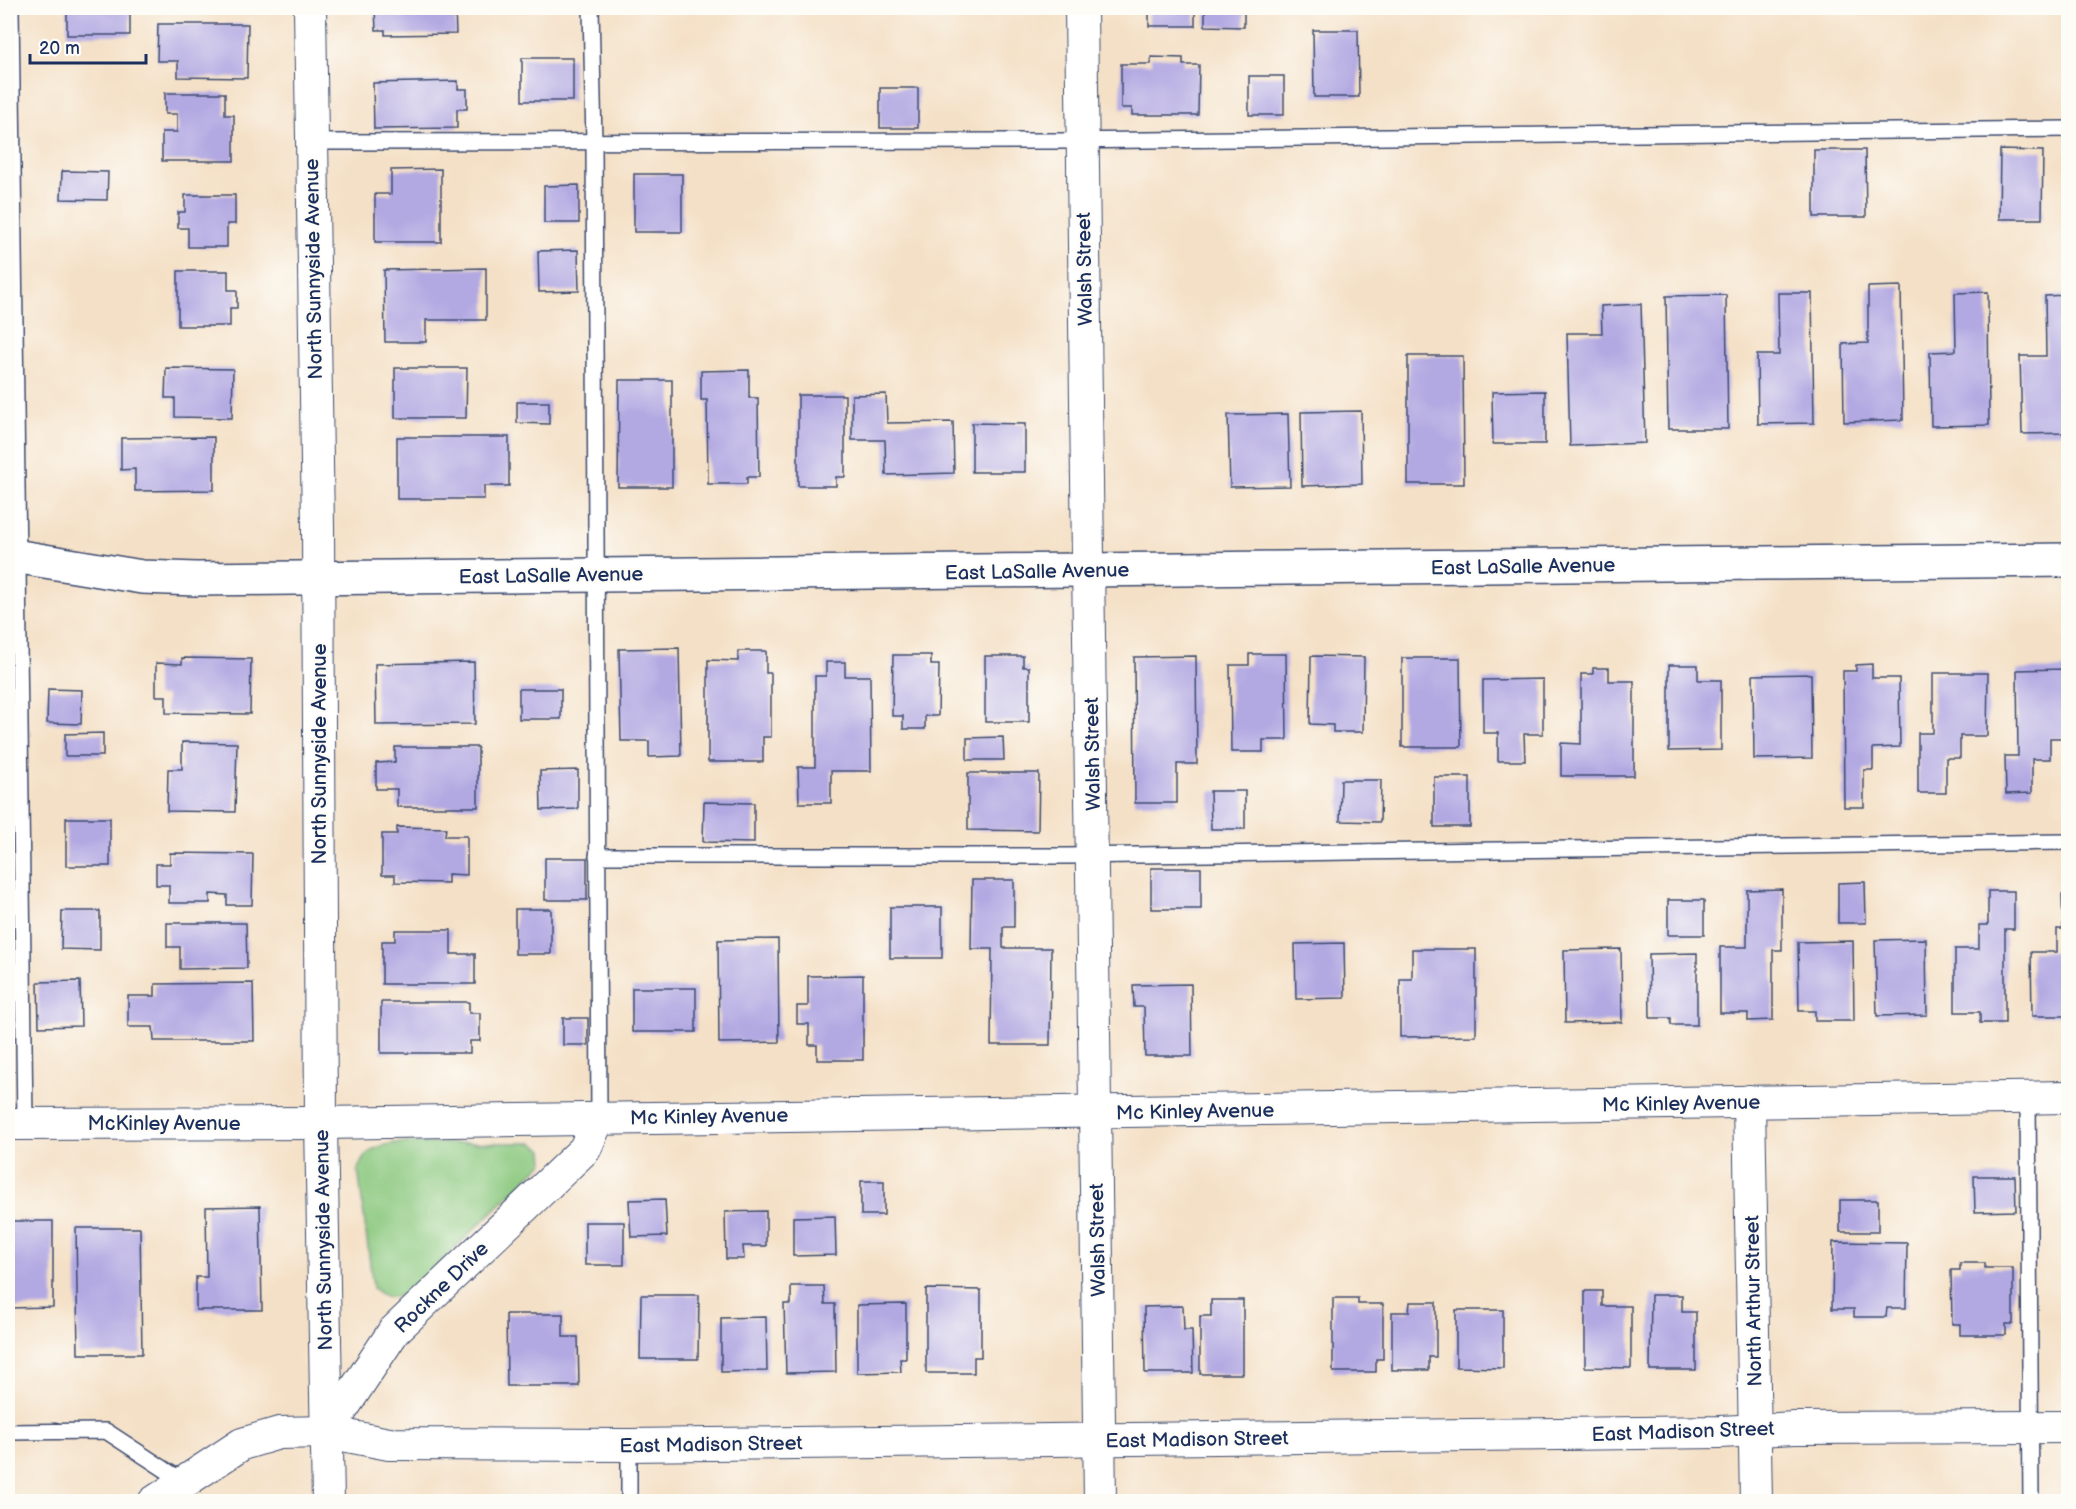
<svg xmlns="http://www.w3.org/2000/svg" width="2076" height="1509" viewBox="0 0 2076 1509" font-family="'Balsamiq Sans',sans-serif">
<style>
.green{fill:#89c77d;stroke:#527b6e;stroke-width:1.5}
.building{fill:#b2a9e2}
.lines{fill:none;stroke-linecap:round;stroke-linejoin:round}
.service-casing{stroke:#3c4a6e;stroke-width:18}
.minor-casing{stroke:#3c4a6e;stroke-width:34}
.tertiary-casing{stroke:#3c4a6e;stroke-width:36}
.service{stroke:#fff;stroke-width:15}
.minor{stroke:#fff;stroke-width:32}
.tertiary{stroke:#fff;stroke-width:33}
.labels{text-anchor:middle;stroke-width:4.5;stroke-linejoin:round;paint-order:stroke}
.street-label{font-size:20px;fill:#1b2f5e;stroke:#fdfcf7}
</style>
<rect width="100%" height="100%" fill="#fdfcf7"/>
<filter id="ink" filterUnits="userSpaceOnUse"><feTurbulence type="fractalNoise" baseFrequency=".0167" numOctaves="2"/><feDisplacementMap in="SourceGraphic" scale="12" xChannelSelector="R" yChannelSelector="G"/><feConvolveMatrix kernelMatrix="1 2 1 2 8 2 1 2 1" color-interpolation-filters="sRGB"/></filter>
<filter id="wash" filterUnits="userSpaceOnUse"><feTurbulence type="fractalNoise" baseFrequency=".008" numOctaves="4" result="noise"/><feDisplacementMap in="SourceGraphic" scale="24" xChannelSelector="R" yChannelSelector="G"/><feGaussianBlur stdDeviation="1.35" result="paint"/><feColorMatrix in="noise" values="0 0 0 0 0 0 0 0 0 0 0 0 0 0 0 0 0 1.4 0 .05"/><feComposite in="paint" operator="in"/></filter>
<g filter="url(#wash)">
<rect width="100%" height="100%" fill="#f4e0c6"/>
<path class="green" d="M 396,1143 L 533,1143 L 543,1150 L 544,1162 L 409,1292 C 395,1300 385,1299 373,1288 L 358,1169 C 366,1150 376,1146 396,1143 Z"/>
<g id="blocks">
<g class="building">
<rect x="67" y="8" width="63" height="27"/>
<path d="M 375,8 L 455,8 L 456,34 L 385,35 L 385,30 L 376,30 Z"/>
<rect x="1149" y="8" width="46" height="18"/>
<path d="M 1205,8 L 1244,8 L 1244,27 L 1205,26 Z"/>
<path d="M 158,24 L 248,24 L 247,78 L 178,77 L 178,61 L 157,61 Z"/>
<path d="M 1313,30 L 1358,30 L 1359,97 L 1314,97 Z"/>
<path d="M 1151,57 L 1183,58 L 1183,65 L 1199,65 L 1198,115 L 1132,115 L 1132,108 L 1121,108 L 1121,64 L 1151,64 Z"/>
<rect x="522" y="58" width="51" height="43"/>
<rect x="1249" y="76" width="35" height="39"/>
<path d="M 458,81 L 458,89 L 467,89 L 467,109 L 457,109 L 457,128 L 374,129 L 373,83 Z"/>
<rect x="880" y="88" width="38" height="40"/>
<path d="M 165,93 L 225,93 L 225,115 L 234,115 L 234,161 L 162,161 L 162,132 L 177,132 L 177,114 L 165,114 Z"/>
<path d="M 1814,150 L 1865,150 L 1866,217 L 1814,217 Z"/>
<path d="M 2000,150 L 2043,151 L 2042,219 L 1999,219 Z"/>
<path d="M 441,169 L 441,242 L 375,242 L 375,194 L 391,194 L 391,170 Z"/>
<path d="M 62,171 L 108,172 L 107,200 L 61,199 Z"/>
<rect x="634" y="174" width="48" height="58"/>
<path d="M 579,185 L 579,223 L 544,223 L 544,186 Z"/>
<path d="M 185,195 L 235,195 L 235,224 L 227,224 L 227,247 L 188,247 L 188,228 L 178,228 L 178,212 L 185,212 Z"/>
<path d="M 578,250 L 579,291 L 539,292 L 538,251 Z"/>
<path d="M 486,268 L 486,320 L 426,320 L 426,342 L 385,342 L 384,270 Z"/>
<path d="M 178,271 L 228,271 L 228,290 L 237,290 L 237,308 L 230,308 L 230,326 L 178,326 Z"/>
<path d="M 1901,286 L 1903,420 L 1844,422 L 1843,344 L 1868,343 L 1868,287 Z"/>
<path d="M 1988,292 L 1989,425 L 1931,426 L 1930,352 L 1956,351 L 1955,293 Z"/>
<path d="M 1778,293 L 1812,293 L 1814,423 L 1758,424 L 1757,355 L 1779,355 Z"/>
<path d="M 1726,295 L 1728,429 L 1668,429 L 1666,296 Z"/>
<path d="M 2068,295 L 2068,433 L 2022,434 L 2020,356 L 2046,356 L 2045,296 Z"/>
<path d="M 1641,304 L 1645,443 L 1570,446 L 1567,333 L 1602,333 L 1601,306 Z"/>
<path d="M 1408,356 L 1463,356 L 1464,484 L 1408,484 Z"/>
<path d="M 166,368 L 233,369 L 232,418 L 175,417 L 175,398 L 165,398 Z"/>
<path d="M 395,368 L 467,368 L 466,418 L 395,418 Z"/>
<path d="M 749,370 L 749,398 L 758,398 L 759,477 L 747,477 L 747,484 L 708,484 L 707,400 L 701,400 L 701,371 Z"/>
<path d="M 619,380 L 672,380 L 672,487 L 618,487 Z"/>
<path d="M 1545,391 L 1545,444 L 1493,444 L 1492,392 Z"/>
<path d="M 886,394 L 887,423 L 953,422 L 954,473 L 886,475 L 885,440 L 852,440 L 852,395 Z"/>
<path d="M 798,395 L 845,395 L 845,477 L 836,477 L 836,486 L 798,486 Z"/>
<path d="M 517,402 L 549,402 L 549,424 L 517,423 Z"/>
<path d="M 1361,411 L 1362,484 L 1302,486 L 1301,412 Z"/>
<path d="M 1288,414 L 1290,486 L 1230,487 L 1228,415 Z"/>
<path d="M 972,423 L 1025,424 L 1025,472 L 972,472 Z"/>
<path d="M 214,437 L 214,490 L 135,491 L 135,469 L 121,470 L 121,438 Z"/>
<path d="M 397,437 L 509,437 L 509,486 L 484,486 L 484,499 L 397,499 Z"/>
<path d="M 679,648 L 681,756 L 649,757 L 649,741 L 621,741 L 619,649 Z"/>
<path d="M 738,651 L 766,651 L 766,673 L 771,673 L 771,737 L 763,737 L 763,762 L 708,762 L 708,660 L 738,661 Z"/>
<path d="M 1249,654 L 1286,654 L 1287,740 L 1263,740 L 1263,752 L 1231,752 L 1230,665 L 1249,665 Z"/>
<path d="M 893,655 L 931,655 L 931,665 L 939,665 L 938,716 L 925,716 L 925,729 L 903,729 L 903,716 L 892,716 Z"/>
<path d="M 985,656 L 1023,656 L 1023,667 L 1029,667 L 1029,722 L 985,722 Z"/>
<path d="M 1196,656 L 1197,764 L 1177,764 L 1177,803 L 1135,803 L 1134,657 Z"/>
<path d="M 1311,656 L 1364,657 L 1363,732 L 1333,732 L 1333,725 L 1310,724 Z"/>
<path d="M 182,658 L 251,659 L 250,714 L 166,713 L 166,696 L 156,696 L 156,663 L 182,664 Z"/>
<path d="M 1402,658 L 1460,658 L 1461,747 L 1402,747 Z"/>
<path d="M 474,662 L 475,724 L 376,725 L 375,664 Z"/>
<path d="M 826,662 L 845,662 L 845,676 L 870,676 L 871,771 L 831,771 L 831,803 L 799,803 L 798,767 L 815,767 L 815,676 L 826,676 Z"/>
<path d="M 1872,664 L 1872,678 L 1899,678 L 1900,747 L 1873,748 L 1873,770 L 1864,770 L 1864,807 L 1844,807 L 1843,671 L 1856,671 L 1856,665 Z"/>
<path d="M 1669,665 L 1698,665 L 1698,680 L 1721,680 L 1721,750 L 1669,751 Z"/>
<path d="M 1593,668 L 1609,668 L 1609,681 L 1634,681 L 1634,776 L 1561,776 L 1561,743 L 1581,744 L 1581,674 L 1593,674 Z"/>
<path d="M 2068,669 L 2068,738 L 2050,738 L 2050,759 L 2032,759 L 2032,793 L 2006,794 L 2005,756 L 2018,756 L 2017,670 Z"/>
<path d="M 1933,673 L 1988,673 L 1987,736 L 1960,736 L 1960,758 L 1946,758 L 1946,793 L 1918,793 L 1918,733 L 1933,733 Z"/>
<path d="M 1811,674 L 1812,758 L 1754,759 L 1753,675 Z"/>
<path d="M 1543,679 L 1543,734 L 1524,734 L 1525,761 L 1498,761 L 1498,733 L 1483,733 L 1483,680 Z"/>
<path d="M 48,689 L 82,690 L 81,724 L 47,723 Z"/>
<rect x="519" y="689" width="42" height="30"/>
<path d="M 103,733 L 103,756 L 65,756 L 65,734 Z"/>
<path d="M 1003,737 L 1004,760 L 967,760 L 967,738 Z"/>
<path d="M 182,742 L 237,743 L 235,812 L 167,811 L 168,769 L 182,769 Z"/>
<path d="M 395,747 L 478,747 L 478,807 L 397,807 L 397,789 L 376,789 L 376,763 L 395,762 Z"/>
<path d="M 578,770 L 578,809 L 541,810 L 540,771 Z"/>
<path d="M 968,773 L 1039,773 L 1038,831 L 968,830 Z"/>
<rect x="1434" y="777" width="36" height="50"/>
<path d="M 1341,780 L 1381,780 L 1380,822 L 1340,821 Z"/>
<path d="M 1210,791 L 1245,791 L 1245,829 L 1211,829 Z"/>
<path d="M 704,802 L 754,803 L 754,843 L 703,842 Z"/>
<rect x="66" y="818" width="44" height="48"/>
<path d="M 397,827 L 446,828 L 445,836 L 467,836 L 467,875 L 448,874 L 448,883 L 395,882 L 395,875 L 382,875 L 382,834 L 397,834 Z"/>
<path d="M 170,853 L 253,854 L 252,905 L 227,905 L 227,895 L 210,894 L 210,903 L 169,903 L 169,885 L 156,885 L 156,864 L 170,864 Z"/>
<rect x="545" y="858" width="42" height="42"/>
<rect x="1151" y="868" width="50" height="41"/>
<path d="M 972,880 L 1014,880 L 1014,927 L 1003,927 L 1003,948 L 1051,948 L 1050,1045 L 991,1045 L 992,949 L 971,949 Z"/>
<path d="M 1865,882 L 1866,923 L 1838,923 L 1838,883 Z"/>
<path d="M 1782,889 L 1782,950 L 1773,950 L 1773,1020 L 1748,1021 L 1748,1013 L 1720,1013 L 1720,947 L 1747,947 L 1747,890 Z"/>
<path d="M 1988,891 L 2014,891 L 2014,929 L 2005,929 L 2005,1023 L 1980,1023 L 1980,1012 L 1955,1012 L 1955,949 L 1979,949 L 1979,925 L 1988,925 Z"/>
<path d="M 2062,895 L 2068,895 L 2068,1016 L 2032,1016 L 2031,952 L 2057,952 L 2057,929 L 2063,929 Z"/>
<rect x="1668" y="900" width="36" height="35"/>
<rect x="890" y="907" width="52" height="51"/>
<rect x="515" y="909" width="36" height="45"/>
<path d="M 62,911 L 100,911 L 100,950 L 61,949 Z"/>
<path d="M 167,923 L 246,923 L 247,968 L 180,969 L 180,947 L 167,947 Z"/>
<path d="M 395,930 L 451,930 L 451,954 L 475,954 L 475,984 L 382,984 L 382,941 L 395,941 Z"/>
<path d="M 778,939 L 779,1042 L 719,1043 L 718,940 Z"/>
<path d="M 1926,939 L 1927,1015 L 1877,1016 L 1875,940 Z"/>
<path d="M 1853,941 L 1854,1021 L 1815,1021 L 1815,1011 L 1799,1011 L 1798,942 Z"/>
<path d="M 1344,943 L 1345,998 L 1296,999 L 1295,944 Z"/>
<path d="M 1412,949 L 1476,949 L 1476,1036 L 1400,1037 L 1400,979 L 1412,979 Z"/>
<path d="M 1621,949 L 1622,1022 L 1565,1023 L 1564,950 Z"/>
<path d="M 1697,953 L 1697,1025 L 1671,1025 L 1671,1018 L 1650,1018 L 1649,954 Z"/>
<path d="M 863,975 L 863,1060 L 817,1060 L 817,1045 L 809,1045 L 809,1024 L 797,1024 L 797,1006 L 808,1006 L 808,976 Z"/>
<path d="M 80,981 L 81,1026 L 39,1027 L 38,982 Z"/>
<path d="M 253,983 L 254,1041 L 154,1041 L 153,1027 L 128,1027 L 128,996 L 155,996 L 155,984 Z"/>
<path d="M 1191,984 L 1192,1056 L 1145,1056 L 1144,1007 L 1134,1007 L 1133,985 Z"/>
<rect x="632" y="988" width="64" height="44"/>
<path d="M 381,1002 L 469,1002 L 469,1013 L 480,1013 L 480,1041 L 470,1041 L 470,1053 L 381,1053 Z"/>
<rect x="563" y="1018" width="25" height="27"/>
<path d="M 1974,1176 L 2015,1176 L 2016,1211 L 1975,1212 Z"/>
<rect x="861" y="1181" width="23" height="34"/>
<path d="M 665,1199 L 667,1236 L 631,1237 L 629,1200 Z"/>
<rect x="1840" y="1200" width="38" height="32"/>
<path d="M 260,1206 L 262,1310 L 196,1310 L 196,1277 L 207,1277 L 206,1207 Z"/>
<path d="M 766,1211 L 766,1246 L 743,1246 L 744,1259 L 726,1259 L 725,1212 Z"/>
<path d="M 835,1216 L 836,1255 L 793,1256 L 793,1217 Z"/>
<path d="M 8,1221 L 53,1221 L 53,1307 L 8,1308 Z"/>
<rect x="585" y="1222" width="39" height="43"/>
<path d="M 76,1228 L 140,1228 L 142,1354 L 78,1354 Z"/>
<path d="M 1833,1242 L 1907,1243 L 1906,1308 L 1887,1308 L 1886,1317 L 1854,1317 L 1854,1309 L 1832,1309 Z"/>
<path d="M 1960,1263 L 1985,1263 L 1985,1268 L 2013,1268 L 2013,1324 L 2006,1324 L 2006,1335 L 1960,1335 L 1960,1324 L 1952,1324 L 1951,1270 L 1960,1270 Z"/>
<path d="M 791,1286 L 824,1286 L 825,1304 L 835,1304 L 836,1372 L 786,1373 L 784,1304 L 791,1304 Z"/>
<path d="M 926,1289 L 981,1290 L 981,1357 L 974,1357 L 974,1373 L 926,1373 Z"/>
<path d="M 1585,1291 L 1602,1291 L 1602,1306 L 1631,1306 L 1631,1368 L 1585,1367 Z"/>
<path d="M 641,1295 L 699,1295 L 698,1359 L 640,1359 Z"/>
<path d="M 1651,1295 L 1682,1295 L 1682,1312 L 1696,1312 L 1696,1370 L 1650,1370 Z"/>
<path d="M 1333,1298 L 1358,1298 L 1358,1304 L 1383,1304 L 1383,1359 L 1376,1359 L 1376,1372 L 1333,1372 Z"/>
<path d="M 1211,1300 L 1243,1300 L 1243,1374 L 1200,1374 L 1200,1316 L 1211,1316 Z"/>
<path d="M 1410,1302 L 1436,1302 L 1436,1357 L 1429,1357 L 1429,1370 L 1392,1370 L 1392,1312 L 1409,1312 Z"/>
<path d="M 906,1304 L 906,1359 L 900,1359 L 901,1372 L 857,1373 L 857,1305 Z"/>
<path d="M 1183,1306 L 1184,1330 L 1192,1330 L 1193,1373 L 1145,1373 L 1144,1307 Z"/>
<path d="M 1456,1310 L 1503,1310 L 1503,1368 L 1456,1367 Z"/>
<path d="M 506,1314 L 563,1314 L 563,1337 L 578,1337 L 579,1386 L 507,1386 Z"/>
<path d="M 766,1317 L 767,1371 L 721,1372 L 721,1318 Z"/>
<path d="M 1377,1497 L 1377,1502 L 1330,1502 L 1330,1498 Z"/>
</g>
</g>
</g>
<g filter="url(#ink)">
<use href="#blocks" fill-opacity="0" stroke="#3c4a6e" stroke-width="1.5"/>
<g class="lines">
<defs>
<g id="service">
<path d="M 11,8 L 25,1123"/>
<path d="M 591,8 L 594,142 L 599,1117"/>
<path d="M 311,142 L 1059,141 L 2068,129"/>
<path d="M 597,856 L 1067,856 L 2068,842"/>
<path d="M 2028,1097 L 2031,1502"/>
<path d="M 8,1432 L 106,1431 L 184,1482"/>
<path d="M 629,1445 L 629,1502"/>
</g>
<g id="minor">
<path d="M 310,8 L 318,527 L 321,1123 L 328,1502"/>
<path d="M 1081,8 L 1100,1502"/>
<path d="M 1749,1101 L 1756,1502"/>
<path d="M 8,1124 L 321,1123 L 2068,1097"/>
<path d="M 327,1432 L 394,1331 L 585,1149 L 599,1117"/>
<path d="M 154,1502 L 242,1444 L 279,1433 L 327,1432 L 389,1444 L 629,1445 L 1720,1432 L 1795,1428 L 2068,1427"/>
</g>
<path id="tertiary" d="M 8,555 L 142,577 L 196,579 L 2068,560"/>
</defs>
<use href="#service" class="service-casing"/>
<use href="#minor" class="minor-casing"/>
<use href="#tertiary" class="tertiary-casing"/>
<use href="#service" class="service"/>
<use href="#minor" class="minor"/>
<use href="#tertiary" class="tertiary"/>
</g>
</g>
<g class="labels">
<g class="street-label">
<text transform="translate(313 269) rotate(-91)" y="7">North Sunnyside Avenue</text>
<text transform="translate(1084 269) rotate(-91)" y="7">Walsh Street</text>
<text transform="translate(1523 566) rotate(-1)" y="7">East LaSalle Avenue</text>
<text transform="translate(1037 571) rotate(-1)" y="7">East LaSalle Avenue</text>
<text transform="translate(551 575) rotate(-1)" y="7">East LaSalle Avenue</text>
<text transform="translate(319 754) rotate(-90)" y="7">North Sunnyside Avenue</text>
<text transform="translate(1092 754) rotate(-91)" y="7">Walsh Street</text>
<text transform="translate(1681 1103) rotate(-1)" y="7">Mc Kinley Avenue</text>
<text transform="translate(1195 1111) rotate(-1)" y="7">Mc Kinley Avenue</text>
<text transform="translate(709 1116) rotate(-1)" y="7">Mc Kinley Avenue</text>
<text x="164" y="1130">McKinley Avenue</text>
<text transform="translate(323 1240) rotate(-91)" y="7">North Sunnyside Avenue</text>
<text transform="translate(1097 1240) rotate(-91)" y="7">Walsh Street</text>
<text transform="translate(441 1287) rotate(-44)" y="7">Rockne Drive</text>
<text transform="translate(1753 1301) rotate(-91)" y="7">North Arthur Street</text>
<text transform="translate(1683 1431) rotate(-2)" y="7">East Madison Street</text>
<text transform="translate(1197 1439) rotate(-1)" y="7">East Madison Street</text>
<text transform="translate(711 1444) rotate(-1)" y="7">East Madison Street</text>
</g>
</g>
<rect width="2076" height="1509" fill="none" stroke="#fdfcf7" stroke-width="30"/>
<path d="M30 54v9h116v-9" fill="none" stroke="#1b2f5e" stroke-width="3"/>
<text x="39" y="54" font-size="18" fill="#1b2f5e" stroke="#fdfcf7" stroke-width="4.5" paint-order="stroke">20 m</text>
</svg>
